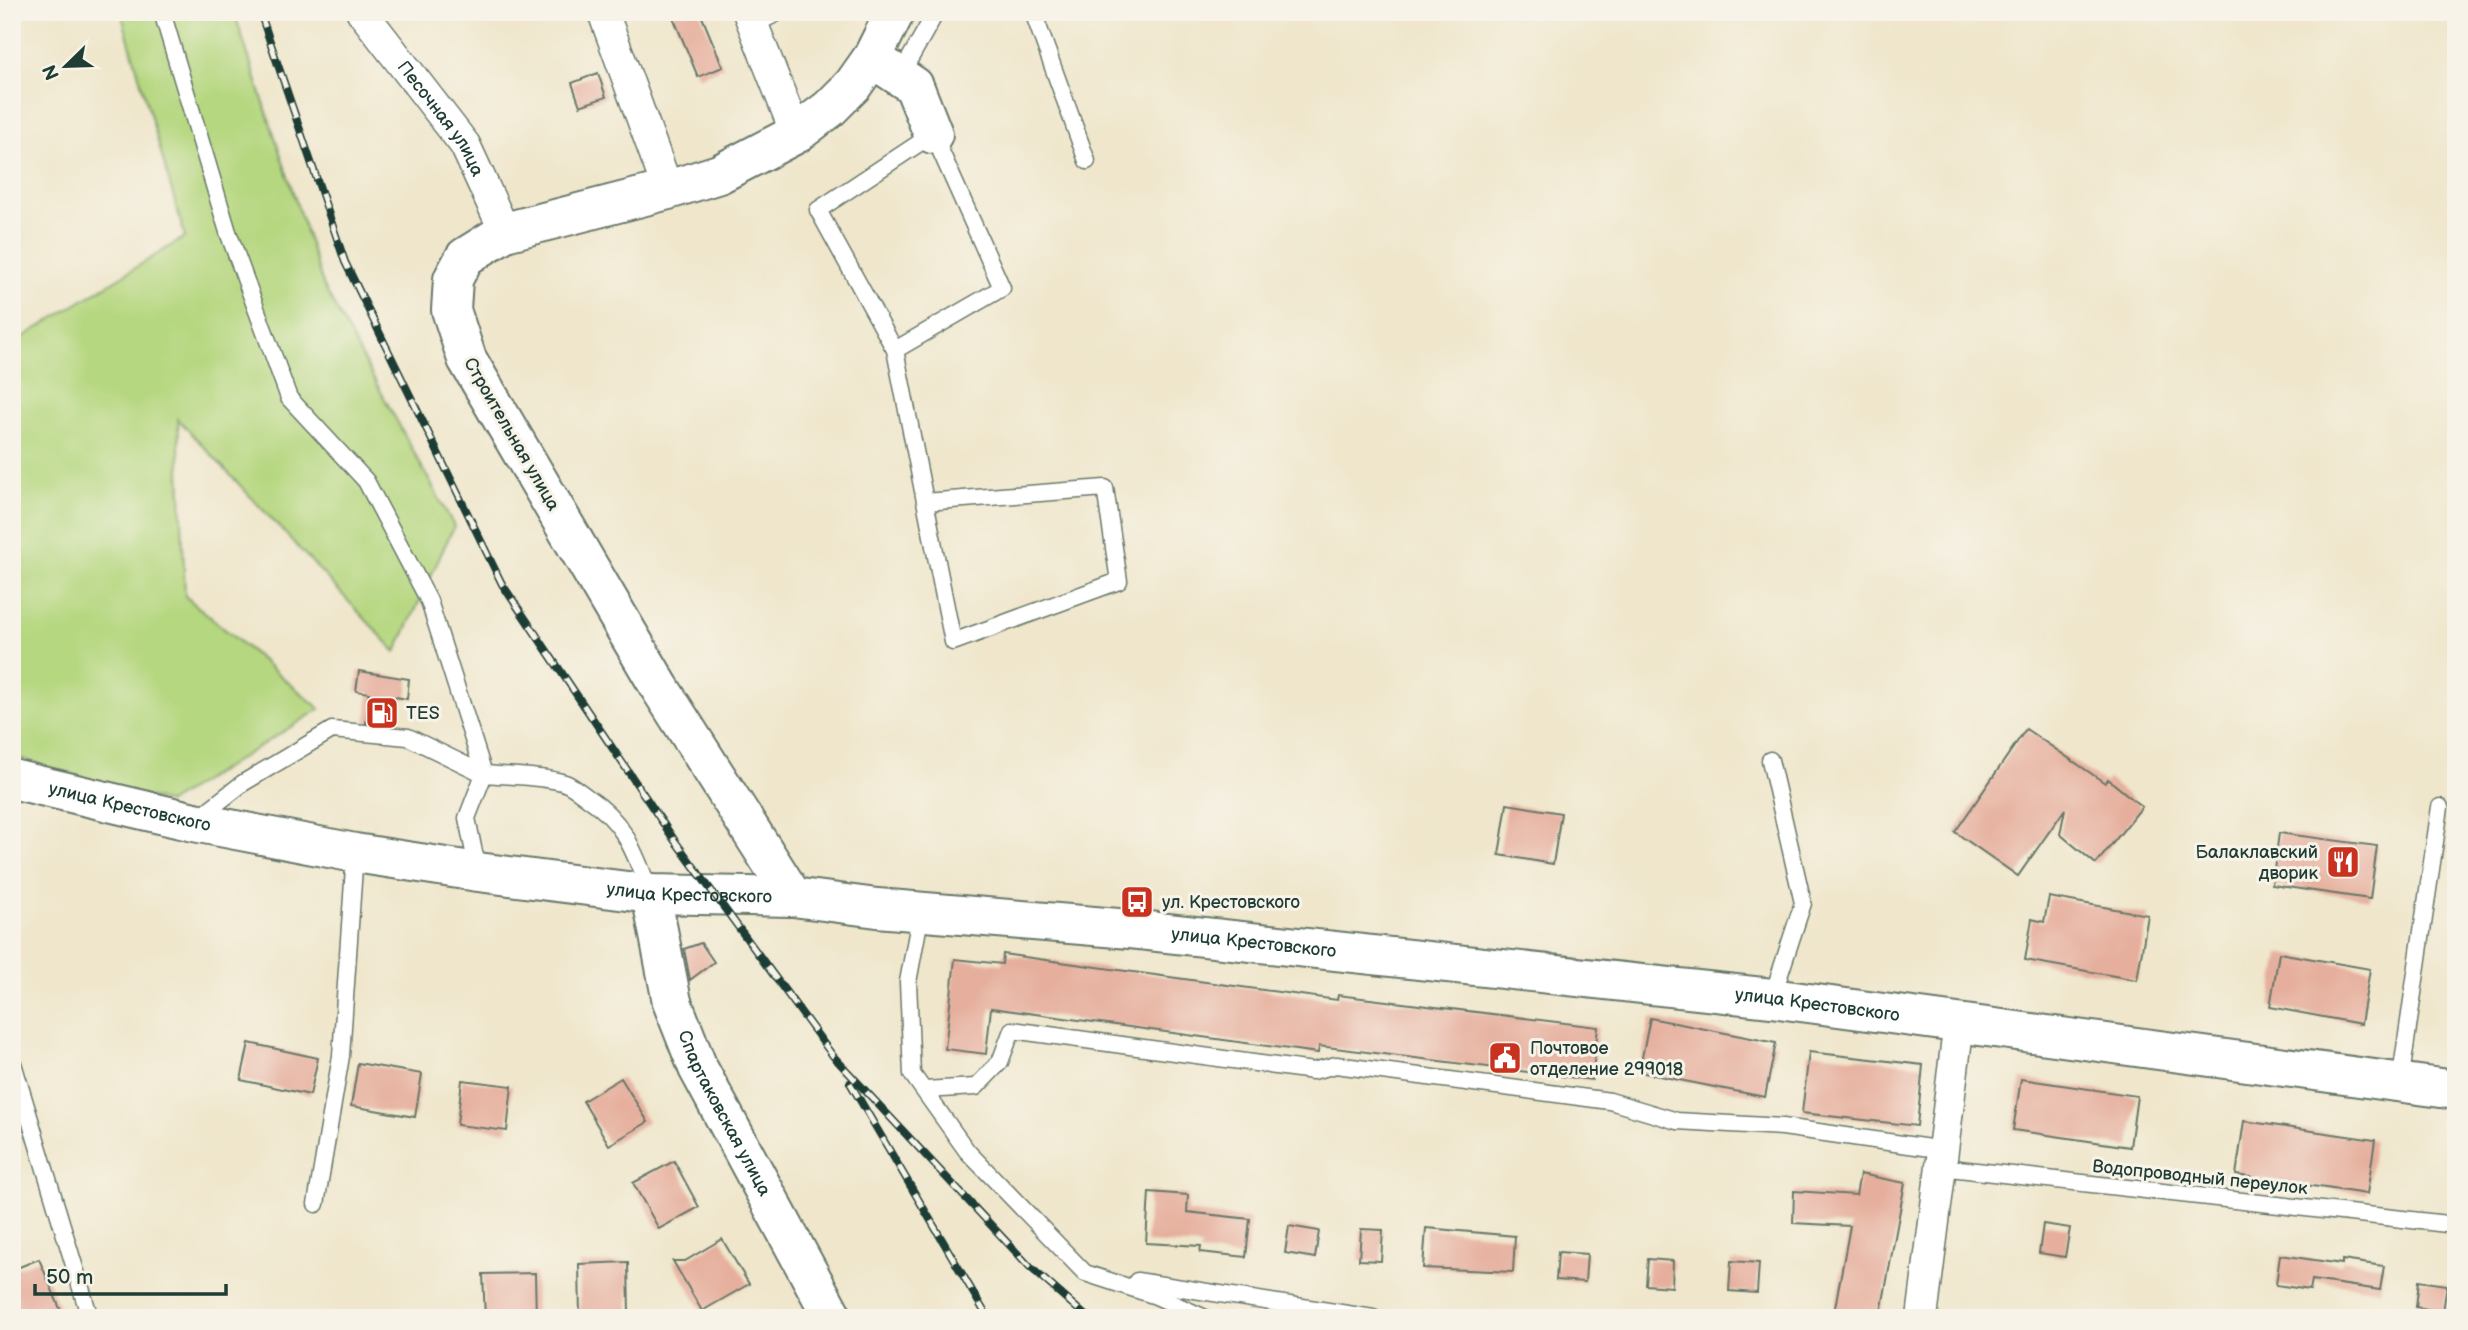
<svg xmlns="http://www.w3.org/2000/svg" width="2468" height="1330" viewBox="0 0 2468 1330" font-family="'Balsamiq Sans',sans-serif">
<style>
.green{fill:#b5d77f;stroke:#6a8a5a;stroke-width:2}
.building{fill:#e6af9d}
.lines{fill:none;stroke-linecap:round;stroke-linejoin:round}
.service-casing{stroke:#687869;stroke-width:19}
.minor-casing{stroke:#687869;stroke-width:33}
.tertiary-casing{stroke:#687869;stroke-width:42}
.secondary-casing{stroke:#687869;stroke-width:42}
.service{stroke:#fff;stroke-width:16}
.minor{stroke:#fff;stroke-width:30}
.tertiary{stroke:#fff;stroke-width:38}
.secondary{stroke:#fff;stroke-width:38}
.rail-casing{stroke:#1f3d34;stroke-width:8}
.rail{stroke:#f7f3e8;stroke-width:5;stroke-dasharray:16;stroke-linecap:butt}
.labels{text-anchor:middle;stroke-width:6;stroke-linejoin:round;paint-order:stroke}
.street-label{font-size:18px;fill:#1f3d34;stroke:#f7f3e8}
.poi-label{font-size:18px;fill:#1f3d34;stroke:#f7f3e8;text-anchor:start}
</style>
<rect width="100%" height="100%" fill="#f7f3e8"/>
<filter id="ink" filterUnits="userSpaceOnUse"><feTurbulence type="fractalNoise" baseFrequency=".0143" numOctaves="2"/><feDisplacementMap in="SourceGraphic" scale="14" xChannelSelector="R" yChannelSelector="G"/><feConvolveMatrix kernelMatrix="1 2 1 2 8 2 1 2 1" color-interpolation-filters="sRGB"/></filter>
<filter id="wash" filterUnits="userSpaceOnUse"><feTurbulence type="fractalNoise" baseFrequency=".00686" numOctaves="4" result="noise"/><feDisplacementMap in="SourceGraphic" scale="28" xChannelSelector="R" yChannelSelector="G"/><feGaussianBlur stdDeviation="1.57" result="paint"/><feColorMatrix in="noise" values="0 0 0 0 0 0 0 0 0 0 0 0 0 0 0 0 0 1.4 0 .05"/><feComposite in="paint" operator="in"/></filter>
<g filter="url(#wash)">
<rect width="100%" height="100%" fill="#efe6cb"/>
<path class="green" d="M 121,12 L 234,12 L 324,287 L 454,526 L 396,652 L 178,419 L 185,596 L 320,709 L 168,803 L 12,756 L 12,344 L 185,237 Z"/>
<g id="blocks">
<g class="building">
<path d="M 671,12 L 700,12 L 723,67 L 698,77 Z"/>
<path d="M 598,73 L 606,97 L 580,106 L 572,83 Z"/>
<path d="M 359,671 L 409,679 L 407,699 L 395,697 L 391,725 L 366,723 L 369,693 L 356,691 Z"/>
<path d="M 2026,729 L 2105,783 L 2108,779 L 2142,807 L 2096,864 L 2060,834 L 2065,809 L 2018,876 L 1955,832 Z"/>
<path d="M 1507,804 L 1561,813 L 1553,864 L 1499,855 Z"/>
<path d="M 2279,833 L 2377,846 L 2370,899 L 2272,885 Z"/>
<path d="M 2049,897 L 2148,915 L 2137,980 L 2025,960 L 2032,919 L 2044,922 Z"/>
<path d="M 701,943 L 714,962 L 690,980 L 684,949 Z"/>
<path d="M 2279,953 L 2370,969 L 2361,1024 L 2270,1007 Z"/>
<path d="M 1003,954 L 1337,1000 L 1338,995 L 1598,1027 L 1592,1080 L 1319,1046 L 1318,1053 L 991,1008 L 986,1054 L 945,1049 L 955,959 L 1002,964 Z"/>
<path d="M 1650,1018 L 1776,1043 L 1765,1097 L 1639,1072 Z"/>
<path d="M 249,1043 L 318,1058 L 310,1095 L 241,1080 Z"/>
<path d="M 1809,1052 L 1923,1065 L 1917,1126 L 1802,1113 Z"/>
<path d="M 358,1063 L 422,1074 L 415,1117 L 351,1106 Z"/>
<path d="M 621,1078 L 648,1122 L 609,1145 L 583,1101 Z"/>
<path d="M 2021,1079 L 2137,1096 L 2130,1147 L 2013,1130 Z"/>
<path d="M 462,1080 L 512,1086 L 507,1131 L 457,1125 Z"/>
<path d="M 2244,1121 L 2375,1140 L 2367,1194 L 2236,1175 Z"/>
<path d="M 674,1161 L 699,1207 L 659,1229 L 633,1183 Z"/>
<path d="M 1860,1174 L 1905,1183 L 1880,1318 L 1833,1318 L 1850,1226 L 1793,1223 L 1794,1191 L 1856,1195 Z"/>
<path d="M 1149,1192 L 1188,1195 L 1187,1212 L 1250,1219 L 1246,1257 L 1200,1252 L 1201,1246 L 1146,1243 Z"/>
<path d="M 2043,1224 L 2070,1228 L 2065,1257 L 2039,1253 Z"/>
<path d="M 1289,1226 L 1319,1231 L 1315,1258 L 1285,1253 Z"/>
<path d="M 1426,1228 L 1515,1236 L 1513,1272 L 1423,1268 Z"/>
<path d="M 1361,1229 L 1383,1230 L 1381,1261 L 1359,1260 Z"/>
<path d="M 722,1239 L 749,1284 L 702,1311 L 673,1261 L 685,1261 Z"/>
<path d="M 1558,1252 L 1587,1254 L 1585,1282 L 1556,1280 Z"/>
<path d="M 2280,1255 L 2342,1264 L 2342,1260 L 2384,1266 L 2380,1290 L 2312,1280 L 2310,1290 L 2276,1285 Z"/>
<path d="M 39,1259 L 64,1318 L 12,1318 L 12,1270 Z"/>
<path d="M 1648,1259 L 1673,1261 L 1672,1287 L 1646,1285 Z"/>
<path d="M 1731,1261 L 1759,1263 L 1757,1293 L 1729,1291 Z"/>
<path d="M 628,1262 L 629,1315 L 580,1316 L 579,1264 Z"/>
<path d="M 535,1273 L 536,1318 L 485,1318 L 483,1274 Z"/>
<path d="M 2419,1281 L 2447,1285 L 2443,1312 L 2416,1307 Z"/>
</g>
</g>
</g>
<g filter="url(#ink)">
<use href="#blocks" fill-opacity="0" stroke="#687869" stroke-width="2"/>
<g class="lines">
<defs>
<g id="service">
<path d="M 162,12 L 228,232 L 289,398 L 366,481 L 429,601 L 484,774"/>
<path d="M 1033,12 L 1087,161"/>
<path d="M 753,25 L 779,12"/>
<path d="M 900,76 L 936,12"/>
<path d="M 895,350 L 818,210 L 933,134 L 1002,288 L 895,350 L 953,642 L 1119,581 L 1105,488 L 925,502"/>
<path d="M 1770,760 L 1803,903 L 1772,998"/>
<path d="M 197,819 L 243,783 L 332,730 L 408,737 L 484,774"/>
<path d="M 478,872 L 467,818 L 484,774 C 507,776 544,776 565,783 C 573,786 581,793 588,798 C 626,823 634,852 650,892"/>
<path d="M 921,912 L 908,982 L 912,1074 L 967,1151 L 1085,1273 L 1156,1296 L 1205,1318"/>
<path d="M 12,1060 L 90,1318"/>
<path d="M 2400,1083 L 2440,807"/>
<path d="M 924,1090 L 976,1087 L 1000,1062 L 1012,1030 L 1313,1071 L 1336,1065 L 1610,1101 L 1677,1121 L 1783,1127 L 1944,1150"/>
<path d="M 1941,1167 L 2456,1225"/>
<path d="M 316,1204 L 341,1056 L 355,853"/>
<path d="M 1137,1281 L 1373,1318"/>
</g>
<g id="minor">
<path id="s1" d="M 362,12 L 465,145 L 505,232"/>
<path d="M 603,12 L 668,190"/>
<path d="M 748,12 L 796,134"/>
<path d="M 1922,1318 L 1959,1022"/>
</g>
<g id="tertiary">
<path d="M 872,58 L 914,86 L 933,134"/>
<path d="M 793,897 L 660,688 L 467,359 L 451,310 L 453,279 L 465,257 L 505,232 L 668,190 L 719,174 L 796,134 L 829,109 L 853,85 L 872,58 L 895,12"/>
</g>
<g id="secondary">
<path id="s2" d="M 12,779 L 194,822 L 355,853 L 478,872 L 651,894 L 793,897 L 877,908 L 1130,929 L 1772,998 L 2456,1090"/>
<path id="s3" d="M 651,894 L 672,1002 L 698,1068 L 833,1318"/>
</g>
</defs>
<use href="#service" class="service-casing"/>
<use href="#minor" class="minor-casing"/>
<use href="#tertiary" class="tertiary-casing"/>
<use href="#secondary" class="secondary-casing"/>
<use href="#service" class="service"/>
<use href="#minor" class="minor"/>
<use href="#tertiary" class="tertiary"/>
<use href="#secondary" class="secondary"/>
<defs>
<g id="rail">
<path d="M 260,12 L 345,262 L 502,584 L 675,841 L 833,1056 L 1030,1267 L 1088,1318"/>
<path d="M 850,1083 L 988,1318"/>
</g>
</defs>
<use href="#rail" class="rail-casing"/>
<use href="#rail" class="rail"/>
</g>
</g>
<defs>
<symbol id="fuel-square" viewBox="-11 -11 22 22"><rect x="-9" y="-9" width="18" height="18" rx="4" fill="#c8321e" stroke="#f7f3e8"/><path d="M-5.5-6h7V0h2V4h1.3V-2.5L3-4.5l.8-.8L6-3V5H2.5V1h-1V6h-7ZM-4.2-4.7v3.2H.2V-4.7Z" fill="#fff"/></symbol>
<symbol id="restaurant-square" viewBox="-11 -11 22 22"><rect x="-9" y="-9" width="18" height="18" rx="4" fill="#c8321e" stroke="#f7f3e8"/><path d="M-5-6h1v4h1v-4h1v4h1v-4h1v5L-1.5 .5V6h-2V.5L-5-1ZM5-6V6H3V1.5H1.5Q1.5-4 5-6Z" fill="#fff"/></symbol>
<symbol id="bus-square" viewBox="-11 -11 22 22"><rect x="-9" y="-9" width="18" height="18" rx="4" fill="#c8321e" stroke="#f7f3e8"/><path d="M-5-6H5V4H4V6H2V4H-2V6H-4V4H-5ZM-3.5-4V0h7V-4ZM-3.5 1.2v1.5H-2V1.2ZM2 1.2v1.5H3.5V1.2Z" fill="#fff"/></symbol>
<symbol id="civic-square" viewBox="-11 -11 22 22"><rect x="-9" y="-9" width="18" height="18" rx="4" fill="#c8321e" stroke="#f7f3e8"/><path d="M-.6-6.5H3V-4.5H.6V-3L4-1V1h2V6H-6V1h2V-1L-.6-3ZM-1.2 2.5V6h2.4V2.5Z" fill="#fff"/></symbol>
</defs>
<g fill-rule="evenodd">
<use href="#fuel-square" x="363" y="694" width="38" height="38"/>
<use href="#restaurant-square" x="2324" y="843" width="38" height="38"/>
<use href="#bus-square" x="1118" y="883" width="38" height="38"/>
<use href="#civic-square" x="1486" y="1039" width="38" height="38"/>
</g>
<g class="labels">
<g class="street-label">
<text dy="6" stroke="none"><textPath href="#s1" startOffset="133">Песочная улица</textPath></text>
<text transform="translate(512 434) rotate(60)" y="6">Строительная улица</text>
<text dy="6" stroke="none"><textPath href="#s2" startOffset="121">улица Крестовского</textPath></text>
<text dy="6" stroke="none"><textPath href="#s2" startOffset="688">улица Крестовского</textPath></text>
<text dy="6" stroke="none"><textPath href="#s2" startOffset="1255">улица Крестовского</textPath></text>
<text dy="6" stroke="none"><textPath href="#s2" startOffset="1822">улица Крестовского</textPath></text>
<text dy="6" stroke="none"><textPath href="#s3" startOffset="233">Спартаковская улица</textPath></text>
<text transform="translate(2200 1177) rotate(6)" y="6">Водопроводный переулок</text>
</g>
<g class="poi-label">
<text x="406" y="719">TES</text>
<text x="2318" y="858" text-anchor="end">Балаклавский<tspan x="2318" dy="21">дворик</tspan></text>
<text x="1162" y="908">ул. Крестовского</text>
<text x="1530" y="1054">Почтовое<tspan x="1530" dy="21">отделение 299018</tspan></text>
</g>
</g>
<rect width="2468" height="1330" fill="none" stroke="#f7f3e8" stroke-width="42"/>
<g transform="translate(66 66) rotate(247)" stroke="#f7f3e8" stroke-width="5" paint-order="stroke">
<path d="M0-5L12 26L0 18L-12 26Z" fill="#1f3d34"/>
<text y="-10" font-size="19" font-weight="bold" text-anchor="middle" fill="#1f3d34">N</text>
</g>
<path d="M35 1284v10h191v-10" fill="none" stroke="#1f3d34" stroke-width="3.5"/>
<text x="46" y="1284" font-size="21" fill="#1f3d34" stroke="#f7f3e8" stroke-width="5" paint-order="stroke">50 m</text>
</svg>
